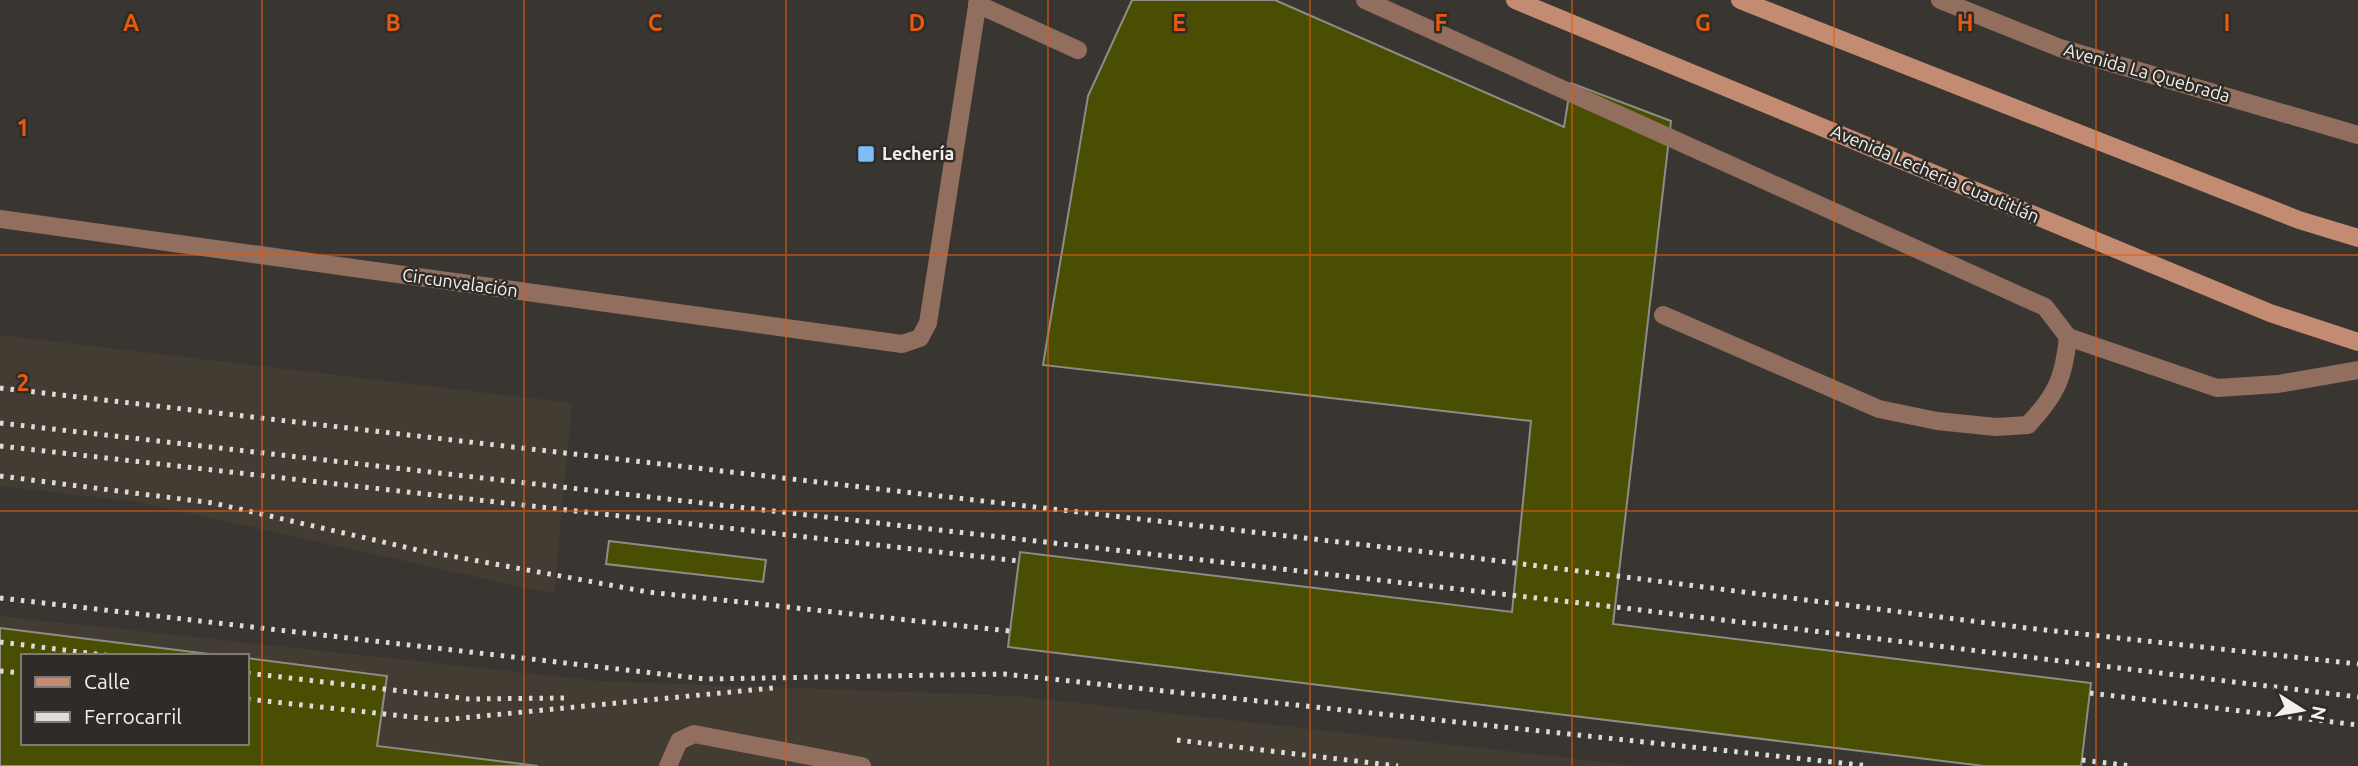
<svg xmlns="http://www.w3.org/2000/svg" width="2358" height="766" viewBox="0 0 2358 766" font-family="Ubuntu,sans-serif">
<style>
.built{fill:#423c32;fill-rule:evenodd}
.building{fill:#4a4e03;stroke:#8c8d87;stroke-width:2}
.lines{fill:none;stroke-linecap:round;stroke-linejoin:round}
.service{stroke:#916e5e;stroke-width:18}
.minor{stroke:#916e5e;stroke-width:18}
.secondary{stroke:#c38c72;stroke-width:18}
.rail{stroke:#dedcd9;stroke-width:5;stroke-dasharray:3.5 7;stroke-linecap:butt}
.grid{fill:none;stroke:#e8590c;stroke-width:2;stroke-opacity:0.55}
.poi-dot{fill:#7dbef9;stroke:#2f2c28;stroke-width:2.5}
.labels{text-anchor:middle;stroke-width:5;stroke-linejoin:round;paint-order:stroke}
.street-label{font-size:18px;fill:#f2f0ed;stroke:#2f2c28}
.poi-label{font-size:18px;font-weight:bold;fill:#f2f0ed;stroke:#2f2c28;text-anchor:start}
.grid-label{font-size:23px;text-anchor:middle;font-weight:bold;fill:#e8590c;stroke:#2f2c28;stroke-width:5;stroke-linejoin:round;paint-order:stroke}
</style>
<rect width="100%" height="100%" fill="#393632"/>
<g class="built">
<path d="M 0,335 L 572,403 L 554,594 L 138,502 L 0,486 Z"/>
<path d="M 0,616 L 600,681 L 1016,696 L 1639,766 L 0,766 ZM 23,656 L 247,656 L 247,743 L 23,743 Z"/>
</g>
<g class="building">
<path d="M 1132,0 L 1275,0 L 1564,127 L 1571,83 L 1671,121 L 1613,624 L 2091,683 L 2081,766 L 1984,766 L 1008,647 L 1020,552 L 1512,612 L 1531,421 L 1043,365 L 1088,96 Z"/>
<path d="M 609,541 L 766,560 L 763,582 L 606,564 Z"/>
<path d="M 0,628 L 225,656 L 23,656 L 23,743 L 247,743 L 247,658 L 387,676 L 377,746 L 538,766 L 0,766 Z"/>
</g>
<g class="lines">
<g class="service">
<path d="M 1365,0 L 2045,307 L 2068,337 C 2064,378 2056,395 2028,425 L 1996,427 L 1937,421 L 1879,409 L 1663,315"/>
<path d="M 977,4 L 1078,50"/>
<path d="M 2068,337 L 2217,388 L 2278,384 L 2358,370"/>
<path d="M 668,766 L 679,741 L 694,734 L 862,766"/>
</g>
<g class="minor">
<path d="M 1940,0 L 2060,48 L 2358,135"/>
<path d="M 0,219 L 902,344 L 920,338 L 928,323 L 978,0"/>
</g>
<g class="secondary">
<path d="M 1515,0 L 2270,313 L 2358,342"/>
<path d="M 1740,0 L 2299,220 L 2358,238"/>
</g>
<g class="rail">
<path d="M 0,388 L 1444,554 L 2027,628 L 2358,664"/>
<path d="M 0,423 L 1624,608 L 2358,697"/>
<path d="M 0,446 L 1019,561"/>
<path d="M 0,476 L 213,503 L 418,550 L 648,592 L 1010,631"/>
<path d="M 0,598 L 705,679 L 1004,674 L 1870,766"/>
<path d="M 0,642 L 112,656"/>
<path d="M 0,671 L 23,673"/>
<path d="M 247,673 L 469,699 L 564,698"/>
<path d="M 2090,693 L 2358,725"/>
<path d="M 247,699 L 440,720 L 773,688"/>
<path d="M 1177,740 L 1398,766"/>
<path d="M 2082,760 L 2131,766"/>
</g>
</g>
<path class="grid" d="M 262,0 L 262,766M 524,0 L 524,766M 786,0 L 786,766M 1048,0 L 1048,766M 1310,0 L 1310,766M 1572,0 L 1572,766M 1834,0 L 1834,766M 2096,0 L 2096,766M 0,255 L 2358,255M 0,511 L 2358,511"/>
<rect class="poi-dot" x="857" y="145" width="18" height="18" rx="3.5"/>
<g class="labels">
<g class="street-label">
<text transform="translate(2147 73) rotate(16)" y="6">Avenida La Quebrada</text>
<text transform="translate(1935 174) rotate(23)" y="6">Avenida Lecheria Cuautitlán</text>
<text transform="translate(460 283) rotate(8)" y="6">Circunvalación</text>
</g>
<g class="poi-label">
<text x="882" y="160">Lechería</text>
</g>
</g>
<g class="grid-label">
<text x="131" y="31">A</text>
<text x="393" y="31">B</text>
<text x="655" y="31">C</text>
<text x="917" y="31">D</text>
<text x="1179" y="31">E</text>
<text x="1441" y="31">F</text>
<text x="1703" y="31">G</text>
<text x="1965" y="31">H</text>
<text x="2227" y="31">I</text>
<text x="23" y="136">1</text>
<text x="23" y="391">2</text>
</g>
<rect x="21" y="654" width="228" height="91" fill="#2f2c28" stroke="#7d7a77" stroke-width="2"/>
<rect x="35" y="677" width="35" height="10" fill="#c38c72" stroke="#7d7a77" stroke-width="2"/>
<text x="84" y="689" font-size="21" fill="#f2f0ed">Calle</text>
<rect x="35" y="712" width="35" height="10" fill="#dedcd9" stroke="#7d7a77" stroke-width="2"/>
<text x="84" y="724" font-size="21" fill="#f2f0ed">Ferrocarril</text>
<g transform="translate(2302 710) rotate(101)" stroke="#2f2c28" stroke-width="5" paint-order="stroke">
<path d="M0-5L12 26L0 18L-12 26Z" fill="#f2f0ed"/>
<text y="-10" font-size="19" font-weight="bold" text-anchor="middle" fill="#f2f0ed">N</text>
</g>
</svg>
